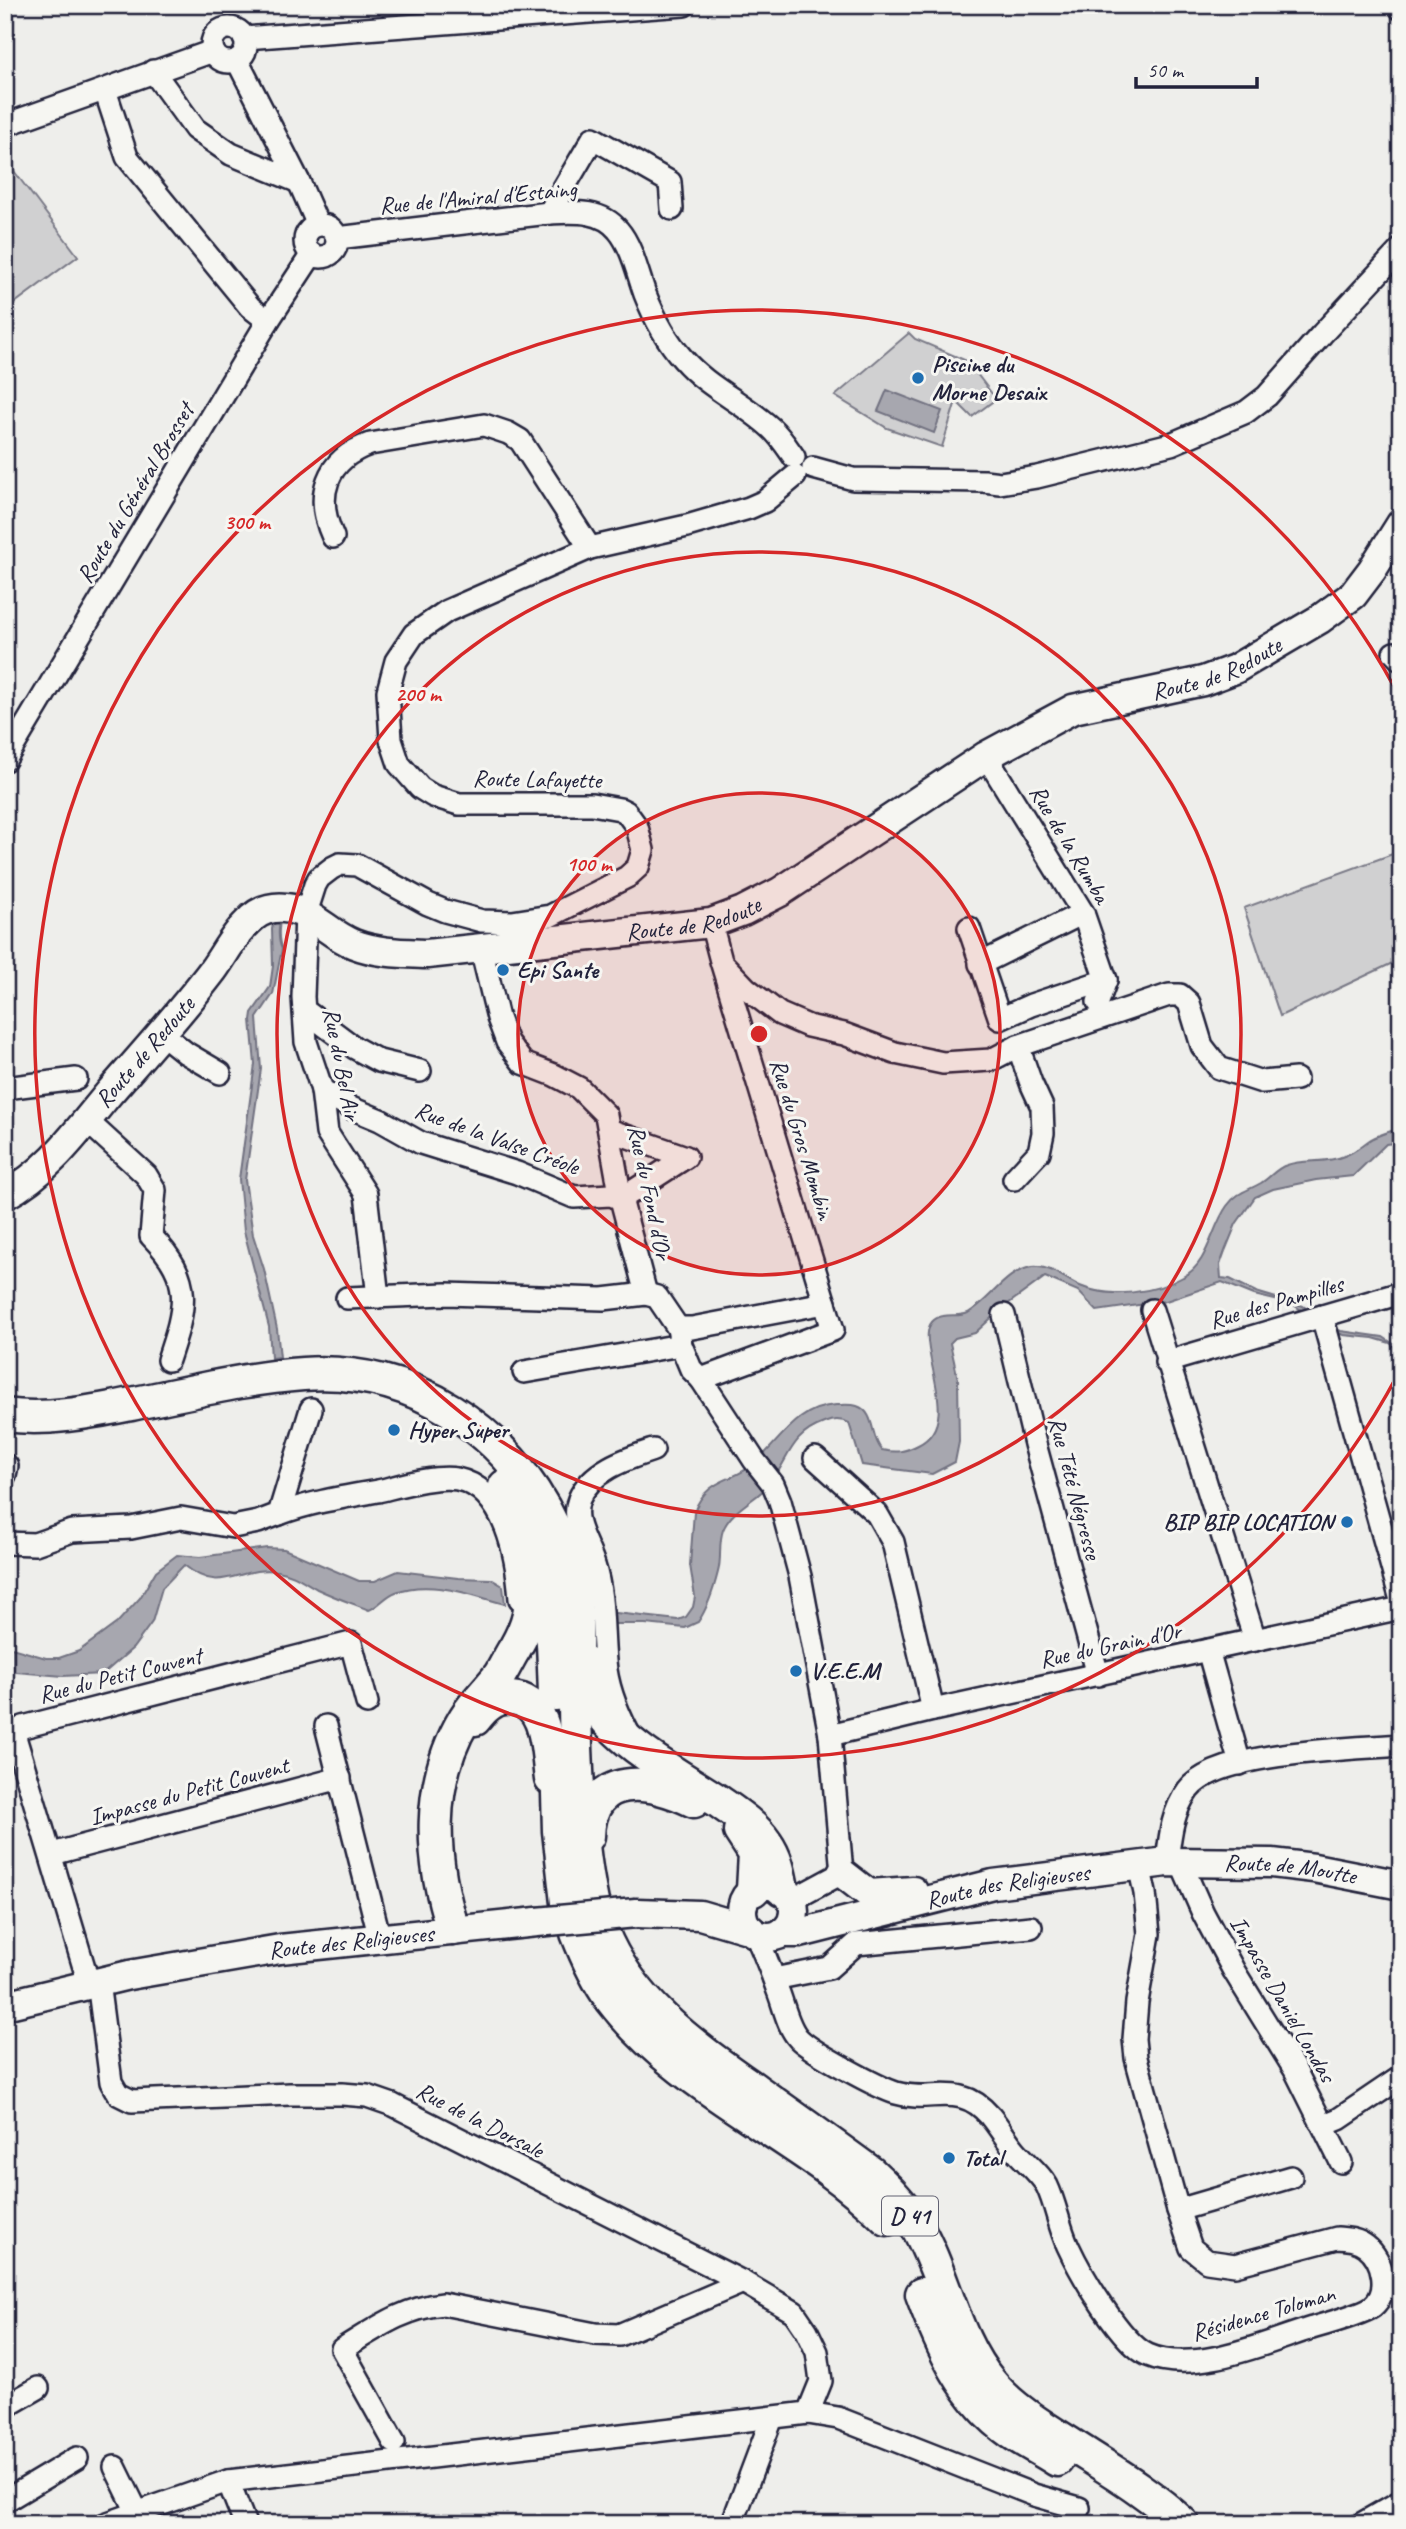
<svg xmlns="http://www.w3.org/2000/svg" width="1406" height="2529" viewBox="0 0 1406 2529" font-family="Caveat,sans-serif">
<style>
.green{fill:#d0d0d1;stroke:#797986;stroke-width:2}
.water{fill:#a7a7af;stroke:#727281;stroke-width:2}
.lines{fill:none;stroke-linecap:round;stroke-linejoin:round}
.minor-casing{stroke:#22223b;stroke-width:26}
.major-casing{stroke:#22223b;stroke-width:33}
.highway-casing{stroke:#22223b;stroke-width:37}
.minor{stroke:#f6f6f2;stroke-width:21}
.major{stroke:#f6f6f2;stroke-width:28}
.highway{stroke:#f6f6f2;stroke-width:32}
.major-bridge-casing{stroke:#22223b;stroke-width:33;stroke-linecap:butt}
.major-bridge{stroke:#f6f6f2;stroke-width:28}
.ring{fill:none;stroke:#d62828;stroke-width:3.5}
.poi-dot{fill:#1f6fb2;stroke:#f6f6f2;stroke-width:2.5}
.labels{text-anchor:middle;stroke-width:6;stroke-linejoin:round;paint-order:stroke}
.shield{fill:#f6f6f2;stroke:#626272;stroke-width:2}
.shield-label{font-size:23px;font-weight:bold;fill:#22223b}
.street-label{font-size:24px;fill:#22223b;stroke:#f6f6f2}
.poi-label{font-size:24px;font-weight:bold;fill:#22223b;stroke:#f6f6f2;text-anchor:start}
.centre{fill:#d62828;stroke:#f6f6f2;stroke-width:3.5}
.ring-label{font-size:21px;text-anchor:middle;font-weight:bold;fill:#d62828;stroke:#f6f6f2;stroke-width:6;stroke-linejoin:round;paint-order:stroke}
</style>
<rect width="100%" height="100%" fill="#eeeeeb"/>
<filter id="ink" filterUnits="userSpaceOnUse"><feTurbulence type="fractalNoise" baseFrequency=".0143" numOctaves="2"/><feDisplacementMap in="SourceGraphic" scale="14" xChannelSelector="R" yChannelSelector="G"/><feConvolveMatrix kernelMatrix="1 2 1 2 8 2 1 2 1" color-interpolation-filters="sRGB"/></filter>
<g filter="url(#ink)">
<g class="green">
<path d="M 5,159 L 78,256 L 12,305 L 5,296 Z"/>
<path d="M 909,333 L 915,339 L 967,361 L 996,399 L 972,417 L 956,401 L 942,447 L 887,428 L 835,396 Z"/>
<path d="M 1398,852 L 1401,857 L 1401,959 L 1280,1016 L 1244,908 Z"/>
</g>
<g class="water">
<path d="M 887,390 L 942,411 L 934,433 L 878,411 Z"/>
<path d="M 282,908 C 280,921 276,937 282,949 L 273,994 L 257,1018 L 261,1069 L 245,1180 L 253,1235 L 264,1269 L 277,1329 L 280,1357 L 271,1358 L 269,1327 L 244,1231 L 239,1179 L 255,1064 L 251,1020 L 252,1013 L 270,987 L 273,966 L 272,929 L 276,909 Z"/>
<path d="M 1401,1128 L 1401,1142 L 1386,1144 L 1353,1176 L 1316,1180 L 1273,1189 L 1255,1197 L 1236,1224 L 1225,1251 L 1220,1265 L 1221,1278 L 1230,1279 L 1256,1292 L 1303,1306 L 1331,1327 L 1341,1331 L 1383,1337 L 1401,1349 L 1401,1352 L 1390,1343 L 1373,1338 L 1343,1335 L 1330,1329 L 1292,1304 L 1254,1295 L 1222,1282 L 1166,1301 L 1097,1311 L 1078,1291 L 1045,1277 L 1001,1309 L 975,1333 L 955,1338 L 950,1343 L 958,1379 L 959,1442 L 955,1462 L 932,1474 L 862,1465 L 849,1423 C 841,1419 833,1419 824,1423 C 791,1435 790,1456 772,1481 C 758,1500 732,1508 723,1530 C 718,1544 722,1558 718,1572 C 714,1588 707,1609 698,1622 L 685,1628 L 645,1624 L 613,1624 L 607,1612 L 678,1620 L 686,1617 L 693,1607 L 695,1597 L 690,1565 L 694,1512 C 707,1477 734,1482 755,1463 C 781,1440 797,1407 836,1405 C 843,1405 851,1404 857,1406 C 876,1412 870,1438 882,1450 C 896,1453 905,1452 918,1445 C 972,1419 898,1324 943,1316 C 952,1314 959,1317 968,1313 C 991,1300 1005,1271 1032,1267 C 1051,1265 1064,1279 1080,1286 C 1110,1299 1155,1293 1183,1277 C 1209,1263 1211,1228 1227,1206 C 1237,1192 1247,1191 1261,1183 C 1270,1178 1276,1168 1287,1165 C 1305,1159 1326,1164 1344,1156 C 1354,1153 1362,1145 1371,1139 C 1380,1134 1391,1131 1401,1128 Z"/>
<path d="M 267,1548 L 284,1549 L 359,1581 L 375,1581 L 398,1571 L 458,1578 L 491,1579 L 503,1586 L 505,1604 C 471,1595 430,1579 396,1592 C 385,1596 379,1606 369,1610 C 351,1603 334,1597 317,1589 C 304,1582 293,1573 278,1571 C 237,1565 223,1597 184,1565 L 162,1588 L 152,1622 L 133,1648 L 103,1674 L 63,1676 L 5,1671 L 5,1646 L 46,1658 L 59,1658 L 79,1651 L 117,1623 L 140,1598 L 156,1571 L 177,1555 L 200,1557 Z"/>
</g>
<g class="lines">
<defs>
<g id="minor">
<path d="M 1399,5 L 1401,9"/>
<circle cx="229" cy="45" r="17"/>
<path d="M 244,38 L 684,5"/>
<path d="M 237,60 L 299,182 L 318,225"/>
<path d="M 153,71 L 195,129 L 231,154 L 299,182"/>
<path d="M 105,90 L 127,157 L 250,307 L 268,321"/>
<path d="M 5,125 L 213,51"/>
<path d="M 549,213 L 593,138 L 670,182 L 672,209"/>
<circle cx="321" cy="241" r="16"/>
<path d="M 337,238 L 549,213 C 573,212 601,209 618,230 C 632,246 638,275 645,294 C 654,317 666,340 683,359 C 707,387 744,403 771,428 C 780,436 787,447 794,457"/>
<path d="M 813,468 L 853,479 L 984,481 L 1000,483 L 1037,477 L 1171,444 L 1246,412 L 1267,396 L 1322,334 L 1401,249"/>
<path d="M 333,537 C 314,496 326,459 370,444 L 484,425 L 508,433 L 520,440 L 590,548"/>
<path d="M 1394,653 L 1401,660"/>
<path d="M 986,756 L 1083,913 L 1106,980 L 1098,1002"/>
<path d="M 5,760 L 268,321 L 312,254"/>
<path d="M 969,928 L 1000,1019 L 1031,1005 L 1106,980"/>
<path d="M 481,948 L 498,1018 L 507,1042 L 523,1063 L 554,1075 L 579,1088 L 606,1115 L 621,1199 L 646,1294"/>
<path d="M 980,964 L 1083,913"/>
<path d="M 724,965 L 746,988 L 780,1014 L 808,1026 L 844,1034 L 895,1053 L 943,1063 L 991,1060 L 1018,1046 L 1169,995 L 1180,995 L 1189,1003 L 1202,1046 L 1219,1068 L 1262,1082 L 1296,1079"/>
<path d="M 304,1010 L 355,1048 L 379,1061 L 420,1071"/>
<path d="M 161,1033 L 186,1053 L 220,1073"/>
<path d="M 5,1088 L 76,1079"/>
<path d="M 322,1090 L 351,1108 L 380,1120 L 421,1143 L 517,1173 L 574,1197 L 611,1195 L 621,1199 L 686,1157 L 609,1130"/>
<path d="M 86,1120 L 146,1175 L 155,1190 L 151,1236 C 194,1280 186,1306 168,1360"/>
<path d="M 1014,1179 L 1039,1152 L 1043,1133 L 1042,1107 L 1031,1083 L 1018,1046"/>
<path d="M 378,1297 L 366,1194 L 327,1133 L 322,1090 L 306,1042 L 303,997 L 306,913 L 315,885 L 319,878 L 332,868 L 340,864 L 357,865 L 428,904 L 445,911 L 482,921 L 512,922 L 550,916 L 627,877 L 638,867 L 643,850 L 637,827 L 626,812 L 620,809 L 592,804 L 459,804 L 433,796 L 420,788 L 399,764 L 391,740 L 388,691 L 396,661 L 414,634 L 447,611 L 590,548 L 687,526 L 749,508 L 765,501 L 795,476"/>
<path d="M 347,1298 L 446,1294 L 603,1299 L 646,1294 L 657,1297 L 678,1328 L 681,1345 L 691,1369 L 701,1379 L 833,1330 L 721,961 L 711,923"/>
<path d="M 1152,1310 L 1255,1640"/>
<path d="M 1004,1315 L 1035,1444 L 1098,1675"/>
<path d="M 1322,1316 L 1401,1600"/>
<path d="M 678,1328 L 692,1328 L 825,1303"/>
<path d="M 1166,1362 L 1401,1293"/>
<path d="M 524,1372 L 681,1345"/>
<path d="M 701,1379 L 754,1460 L 773,1484 L 780,1501 L 800,1576 L 830,1735 L 842,1873 L 792,1900"/>
<path d="M 815,1458 L 877,1514 L 893,1542 L 933,1710"/>
<path d="M 5,1475 L 7,1466"/>
<path d="M 279,1514 C 311,1502 344,1497 378,1491 C 399,1486 435,1475 457,1479 C 506,1489 517,1558 520,1599"/>
<path d="M 5,1543 L 35,1544 L 72,1531 L 131,1528 L 181,1518 L 233,1527 L 258,1522 L 279,1514 L 311,1409"/>
<path d="M 1208,1650 L 1240,1764"/>
<path d="M 326,1726 L 380,1939"/>
<path d="M 628,1732 C 617,1711 607,1685 605,1661 C 602,1629 604,1596 594,1565 C 588,1544 570,1522 579,1499 C 591,1470 626,1459 653,1450"/>
<path d="M 830,1735 L 933,1710 L 1401,1608"/>
<path d="M 52,1854 L 340,1778"/>
<path d="M 1180,1861 L 1203,1913 L 1234,1971 L 1295,2070 L 1341,2162"/>
<path d="M 1167,1862 C 1170,1836 1172,1812 1188,1790 C 1217,1751 1352,1749 1401,1745"/>
<path d="M 754,1932 C 764,1951 771,1971 778,1991 C 784,2006 788,2028 799,2039 C 812,2052 879,2088 896,2093 C 931,2104 959,2080 990,2116 C 999,2127 1006,2139 1015,2150 C 1025,2162 1040,2173 1047,2186 C 1056,2205 1059,2227 1068,2246 C 1081,2274 1121,2343 1148,2355 C 1194,2375 1267,2342 1312,2328 C 1326,2324 1362,2314 1372,2307 C 1391,2292 1383,2259 1366,2246 C 1357,2239 1348,2239 1337,2238 L 1235,2265 L 1207,2261 L 1191,2248 L 1178,2210 L 1136,2058 L 1134,2039 L 1137,2002 L 1149,1934 L 1145,1893 L 1139,1865"/>
<path d="M 774,1979 L 829,1968 L 856,1944 L 1031,1927"/>
<path d="M 98,1982 L 111,2082 L 118,2094 L 132,2101 L 290,2094 L 342,2094 L 367,2096 L 393,2105 L 743,2282 L 794,2312 L 807,2331 L 817,2352 L 821,2381 L 808,2413"/>
<path d="M 89,1984 L 15,1737 L 17,1731 L 23,1727 L 351,1643 L 367,1703"/>
<path d="M 1324,2125 L 1339,2119 L 1401,2077"/>
<path d="M 1178,2210 L 1291,2177"/>
<path d="M 5,2407 L 38,2388"/>
<path d="M 394,2442 L 342,2349 C 375,2329 403,2308 443,2304 L 595,2334 L 619,2335 L 743,2282"/>
<path d="M 115,2467 L 143,2524"/>
<path d="M 228,2481 L 245,2524"/>
<path d="M 5,2501 L 77,2458"/>
<path d="M 105,2524 L 228,2481 L 808,2413 L 838,2418 L 1034,2495 L 1079,2508"/>
<path d="M 732,2524 L 772,2418"/>
<path d="M 1361,2524 L 1401,2501"/>
</g>
<g id="major">
<path id="s1" d="M 5,1195 C 49,1172 79,1129 110,1092 C 145,1052 181,1012 213,970 C 224,955 233,936 247,923 C 254,915 264,909 274,908 C 308,904 325,933 354,944 C 377,953 403,953 427,954 L 711,923 L 743,911 L 780,892 L 986,756 L 1073,709 L 1203,681 L 1235,669 L 1320,619 L 1353,595 L 1372,570 L 1401,524"/>
<path d="M 842,1873 L 869,1894 L 913,1891"/>
<circle cx="768" cy="1911" r="26"/>
<path d="M 636,1913 L 700,1915 L 751,1930"/>
<path id="s2" d="M 782,1933 L 800,1933 L 993,1884 L 1167,1862 L 1272,1863 L 1314,1868 L 1401,1885"/>
<path id="s3" d="M 5,2005 L 129,1975 L 280,1949 L 537,1922"/>
</g>
<g id="highway">
<path d="M 5,1415 C 47,1421 91,1412 131,1404 C 188,1393 245,1378 303,1374 C 411,1366 508,1429 553,1526 C 564,1548 573,1571 575,1596 C 579,1633 574,1670 575,1707 C 576,1770 579,1841 592,1902"/>
<path d="M 505,1486 C 553,1554 552,1615 555,1694"/>
<path d="M 585,1663 C 588,1680 591,1700 602,1714 C 626,1747 683,1778 718,1801 C 735,1813 754,1825 766,1843 C 776,1857 779,1872 782,1889"/>
<path d="M 475,1719 C 484,1707 496,1696 511,1698 C 549,1700 547,1752 551,1779"/>
<path d="M 557,1756 L 559,1831 L 567,1903"/>
<path d="M 740,1831 L 755,1854 L 753,1890"/>
<path d="M 588,1836 C 590,1769 652,1780 694,1801"/>
<path d="M 453,1929 C 430,1859 426,1783 465,1718 C 475,1702 488,1690 499,1676 C 505,1667 509,1657 515,1648 C 529,1624 533,1606 531,1577"/>
<path d="M 602,1931 C 631,2004 695,2047 757,2091 C 795,2118 833,2145 871,2173 C 888,2189 904,2205 916,2225 C 945,2275 953,2337 991,2383 C 1011,2408 1043,2427 1070,2444 C 1109,2469 1149,2492 1183,2524"/>
<path d="M 577,1933 C 586,1956 596,1979 611,1999 C 682,2093 804,2136 887,2219"/>
<path d="M 922,2294 C 941,2346 964,2399 1011,2432 C 1025,2442 1042,2450 1057,2460"/>
</g>
</defs>
<use href="#minor" class="minor-casing"/>
<use href="#major" class="major-casing"/>
<use href="#highway" class="highway-casing"/>
<use href="#minor" class="minor"/>
<use href="#major" class="major"/>
<use href="#highway" class="highway"/>
<defs>
<path id="major-bridge" d="M 537,1922 L 636,1913"/>
</defs>
<use href="#major-bridge" class="major-bridge-casing"/>
<use href="#major-bridge" class="major-bridge"/>
</g>
</g>
<circle cx="759" cy="1034" r="241" fill="#d62828" fill-opacity=".12"/>
<g class="ring">
<circle cx="759" cy="1034" r="241"/>
<circle cx="759" cy="1034" r="482"/>
<path d="M1398 1374A724 724 0 1 1 1398 694"/>
</g>
<g class="poi-dot">
<circle cx="918" cy="378" r="7"/>
<circle cx="503" cy="970" r="7"/>
<circle cx="394" cy="1430" r="7"/>
<circle cx="1347" cy="1522" r="7"/>
<circle cx="796" cy="1671" r="7"/>
<circle cx="949" cy="2158" r="7"/>
</g>
<g class="labels">
<rect class="shield" x="882" y="2196.5" width="56" height="39" rx="5"/>
<g class="shield-label">
<text x="910" y="2224">D 41</text>
</g>
<g class="street-label">
<text transform="translate(478 197) rotate(-5)" y="8">Rue de l'Amiral d'Estaing</text>
<text transform="translate(135 493) rotate(-59)" y="8">Route du Général Brosset</text>
<text dy="8" stroke="none"><textPath href="#s1" startOffset="1418">Route de Redoute</textPath></text>
<text transform="translate(537 779) rotate(1)" y="8">Route Lafayette</text>
<text transform="translate(1070 844) rotate(59)" y="8">Rue de la Rumba</text>
<text dy="8" stroke="none"><textPath href="#s1" startOffset="830">Route de Redoute</textPath></text>
<text dy="8" stroke="none"><textPath href="#s1" startOffset="201">Route de Redoute</textPath></text>
<text transform="translate(342 1064) rotate(79)" y="8">Rue du Bel Air</text>
<text transform="translate(497 1138) rotate(20)" y="8">Rue de la Valse Créole</text>
<text transform="translate(802 1139) rotate(73)" y="8">Rue du Gros Mombin</text>
<text transform="translate(650 1192) rotate(78)" y="8">Rue du Fond d'Or</text>
<text transform="translate(1276 1302) rotate(-16)" y="8">Rue des Pampilles</text>
<text transform="translate(1075 1488) rotate(75)" y="8">Rue Tété Négresse</text>
<text transform="translate(1110 1645) rotate(-12)" y="8">Rue du Grain d'Or</text>
<text transform="translate(120 1675) rotate(-14)" y="8">Rue du Petit Couvent</text>
<text transform="translate(189 1791) rotate(-15)" y="8">Impasse du Petit Couvent</text>
<text dy="8" stroke="none"><textPath href="#s2" startOffset="516">Route de Moutte</textPath></text>
<text dy="8" stroke="none"><textPath href="#s2" startOffset="231">Route des Religieuses</textPath></text>
<text dy="8" stroke="none"><textPath href="#s3" startOffset="352">Route des Religieuses</textPath></text>
<text transform="translate(1283 1999) rotate(60)" y="8">Impasse Daniel Londas</text>
<text transform="translate(480 2120) rotate(27)" y="8">Rue de la Dorsale</text>
<text transform="translate(1263 2313) rotate(-16)" y="8">Résidence Toloman</text>
</g>
<g class="poi-label">
<text x="932" y="372">Piscine du<tspan x="932" dy="28">Morne Desaix</tspan></text>
<text x="517" y="978">Epi Sante</text>
<text x="408" y="1438">Hyper Super</text>
<text x="1333" y="1530" text-anchor="end">BIP BIP LOCATION</text>
<text x="810" y="1679">V.E.E.M</text>
<text x="963" y="2166">Total</text>
</g>
</g>
<circle cx="759" cy="1034" r="10" class="centre"/>
<g class="ring-label">
<text x="247" y="529">300 m</text>
<text x="418" y="701">200 m</text>
<text x="589" y="871">100 m</text>
</g>
<rect width="1406" height="2529" fill="none" stroke="#f6f6f2" stroke-width="28"/>
<rect x="14" y="14" width="1378" height="2501" fill="none" stroke="#22223b" stroke-width="2.5" filter="url(#ink)"/>
<path d="M1136 77v10h121v-10" fill="none" stroke="#22223b" stroke-width="3.5"/>
<text x="1147" y="77" font-size="21" fill="#22223b" stroke="#f6f6f2" stroke-width="5" paint-order="stroke">50 m</text>
</svg>
